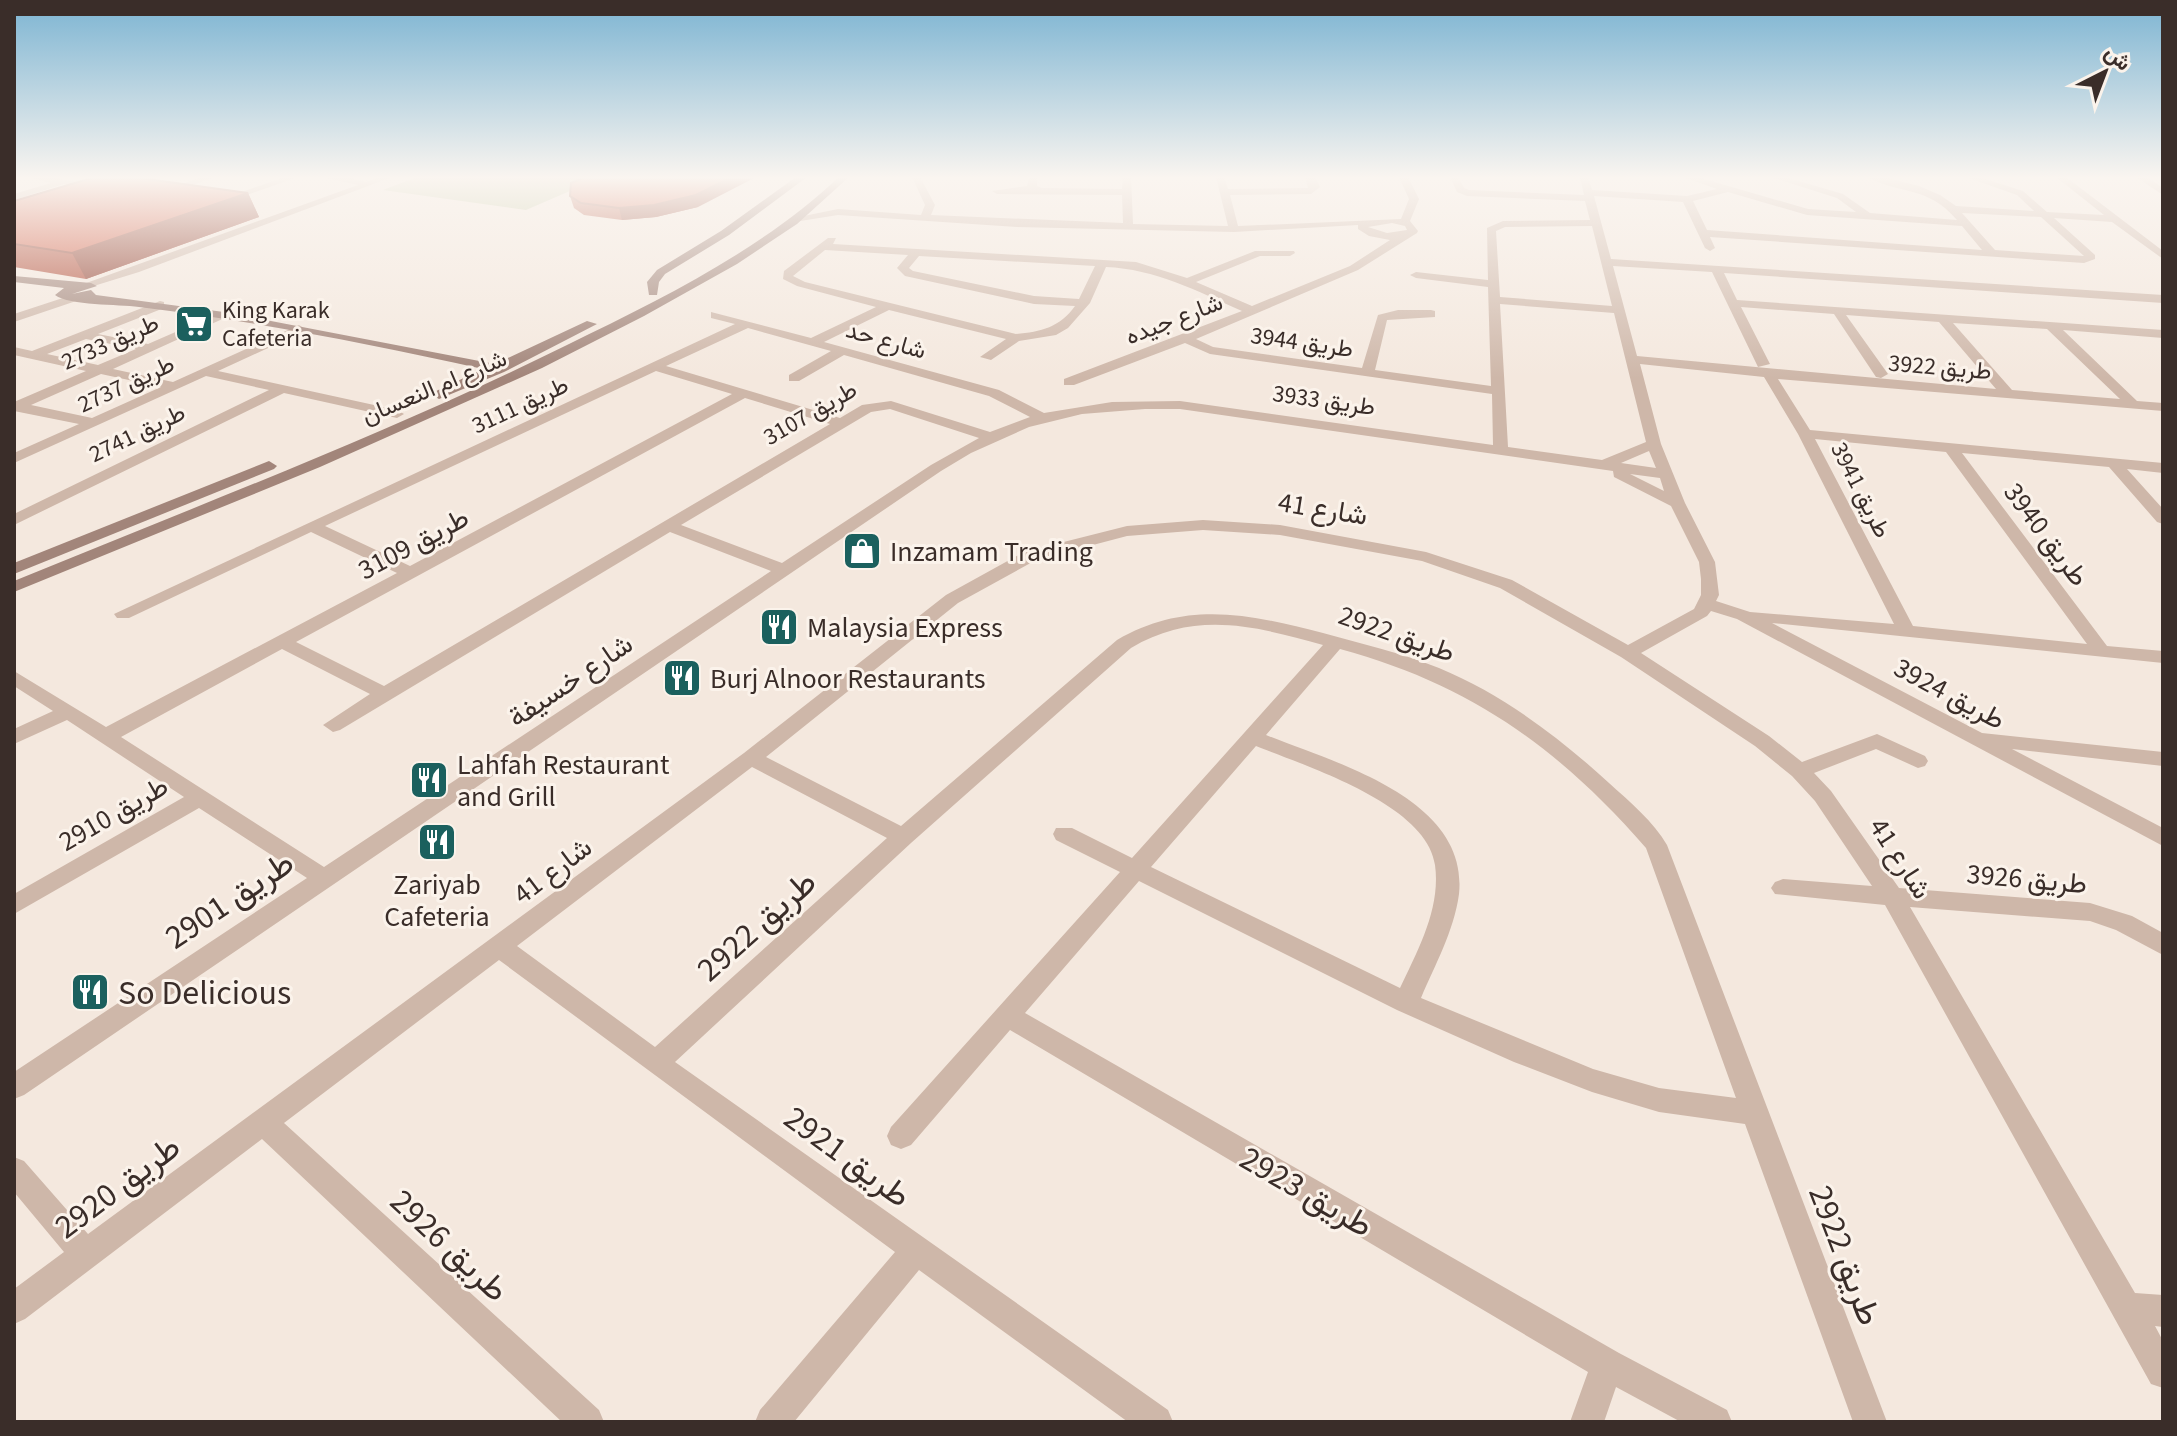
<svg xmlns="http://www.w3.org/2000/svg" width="2177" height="1436" viewBox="0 0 2177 1436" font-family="'Source Sans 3',Vazirmatn,sans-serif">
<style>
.green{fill:#bbc59c}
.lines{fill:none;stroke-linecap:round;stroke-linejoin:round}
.street{fill:#ceb7a9;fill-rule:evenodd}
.secondary{fill:#a2857a;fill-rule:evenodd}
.wall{fill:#b14d39}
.shaded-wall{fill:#903e2e}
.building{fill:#ce5942;stroke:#903e2e;stroke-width:2}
.labels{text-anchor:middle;stroke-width:6;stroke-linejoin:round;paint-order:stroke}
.far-poi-label{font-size:24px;fill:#3a2d29;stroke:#fbf3eb;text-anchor:start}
.far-street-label{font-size:24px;fill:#3a2d29;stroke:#fbf3eb}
.street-label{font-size:28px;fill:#3a2d29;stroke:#fbf3eb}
.poi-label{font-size:28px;fill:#3a2d29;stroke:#fbf3eb;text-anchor:start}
.near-street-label{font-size:34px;fill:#3a2d29;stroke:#fbf3eb}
.near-poi-label{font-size:34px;fill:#3a2d29;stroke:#fbf3eb;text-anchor:start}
</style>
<rect width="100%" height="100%" fill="#f4e8de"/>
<path class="green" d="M 417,177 L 602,177 L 526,210 L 383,190 Z"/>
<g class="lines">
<g class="street">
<path d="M 27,177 L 48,177 L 107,187 L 102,190 L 64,184 L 14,200 L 14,194 L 51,183 Z"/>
<path d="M 202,177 L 215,177 L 167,194 L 159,192 Z"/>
<path d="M 285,177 L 298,177 L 224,203 L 216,201 Z"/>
<path d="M 322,177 L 346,177 L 366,182 L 379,177 L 392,177 L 139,272 L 84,289 L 78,286 L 358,185 Z"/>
<path d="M 912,177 L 920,177 L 935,205 L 931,215 L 1123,223 L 1122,195 L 997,194 L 992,191 L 1027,186 L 1029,177 L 1037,177 L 1037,186 L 1042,188 L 1122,189 L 1123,177 L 1131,177 L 1133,224 L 1228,226 L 1216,177 L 1224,177 L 1228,189 L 1308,188 L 1305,177 L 1315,177 L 1320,187 L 1311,194 L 1230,195 L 1238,226 L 1401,219 L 1409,199 L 1399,177 L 1408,177 L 1419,199 L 1410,221 L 1418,231 L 1417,233 L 1358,270 L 1196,339 L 1213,347 L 1362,368 L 1378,315 L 1398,310 L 1431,310 L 1435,311 L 1435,317 L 1387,320 L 1375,370 L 1491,386 L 1488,287 L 1416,278 L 1410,275 L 1416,272 L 1488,280 L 1487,228 L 1503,221 L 1590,220 L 1585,201 L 1467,196 L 1457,192 L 1450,177 L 1458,177 L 1464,188 L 1469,190 L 1584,195 L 1580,177 L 1588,177 L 1592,190 L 1687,196 L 1717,189 L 1683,177 L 1697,177 L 1808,209 L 1856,212 L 1837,198 L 1771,177 L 1785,177 L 1843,194 L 1870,213 L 1957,220 C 1927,185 1901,195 1867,177 L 1883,177 L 1919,186 L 1940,195 L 1956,206 L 2034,211 L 2017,195 L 1966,177 L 1979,177 L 2023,191 L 2047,212 L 2104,215 L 2056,177 L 2066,177 L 2163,251 L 2163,259 L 2112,222 L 2054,218 L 2095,255 L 2095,259 L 2084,263 L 1710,237 L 1715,248 L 1710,251 L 1705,248 L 1683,202 L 1594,196 L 1611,259 L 2163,295 L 2163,303 L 1724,273 L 1737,300 L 2163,330 L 2163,338 L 2063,330 L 2137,401 L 2163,403 L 2163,411 L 1778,379 L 1810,430 L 2163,463 L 2163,473 L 2127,469 L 2163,509 L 2163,524 L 2157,522 L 2109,467 L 1962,453 L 2107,646 L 2163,651 L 2163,663 L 1772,623 L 1982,733 L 2163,752 L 2163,766 L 2012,749 L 2163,828 L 2163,846 L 1737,619 L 1711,611 L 1707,616 L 1641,653 L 1769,736 L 1802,762 L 1877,734 L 1925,756 L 1928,761 L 1925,766 L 1918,768 L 1876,749 L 1814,773 L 1831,791 L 1899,888 L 2090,903 L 2132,916 L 2163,933 L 2163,955 L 2116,930 L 2090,921 L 1910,907 L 2135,1293 L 2163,1295 L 2163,1327 L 2155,1326 L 2163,1341 L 2163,1388 L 2151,1384 L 1885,905 L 1775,894 L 1771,888 L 1775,882 L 1783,879 L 1872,886 L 1815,801 L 1792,776 L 1755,746 L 1621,657 L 1500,588 L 1422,561 L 1280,535 L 1203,530 L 1127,536 L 1036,560 L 958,603 L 766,757 L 901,826 L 1117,640 C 1186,600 1249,614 1323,633 C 1362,644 1402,653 1439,668 C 1502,694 1559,737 1609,783 C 1629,801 1654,822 1667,845 L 1887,1422 L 1853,1422 L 1745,1124 L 1659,1112 L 1592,1092 L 1514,1062 L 1397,1010 L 1139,881 L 1025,1013 L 1619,1353 L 1727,1410 L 1732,1422 L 1681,1422 L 1616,1387 L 1604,1422 L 1570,1422 L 1588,1372 L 1010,1030 L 911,1145 L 901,1149 L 891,1145 L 887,1136 L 891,1127 L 1120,872 L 1056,840 L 1053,834 L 1056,828 L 1072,828 L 1132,858 L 1323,645 C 1255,626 1195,610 1131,648 L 911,843 L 675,1062 L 1168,1410 L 1173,1422 L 1128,1422 L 919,1270 L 794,1422 L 755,1422 L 760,1410 L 895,1252 L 499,960 L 284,1123 L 599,1410 L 604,1422 L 562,1422 L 262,1139 L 25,1319 L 14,1324 L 14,1289 L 64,1252 L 14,1192 L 14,1157 L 24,1161 L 88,1234 L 744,753 L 946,595 L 1024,552 L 1127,526 L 1203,520 L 1280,525 L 1426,552 L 1512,580 L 1628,645 L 1694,609 L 1701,595 L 1701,579 L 1699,562 L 1671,506 L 1614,477 L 1613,471 L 1180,409 L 1145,409 L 1082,414 L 1029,427 L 971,453 L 941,471 L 24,1095 L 14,1099 L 14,1072 L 307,878 L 199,808 L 14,914 L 14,894 L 184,797 L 67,720 L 14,744 L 14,729 L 53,711 L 14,686 L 14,671 L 106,727 L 397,573 L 311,532 L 129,618 L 117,618 L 114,614 L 735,324 L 711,318 L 711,312 L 811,338 L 876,307 L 797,286 L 783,279 L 784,271 L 828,238 L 836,238 L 833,244 L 1136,262 L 1187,278 L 1255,251 L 1294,251 L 1295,253 L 1290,256 L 1260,256 L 1196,282 L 1252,306 L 1350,266 L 1390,240 L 1369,236 L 1358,229 L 1358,225 L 1234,232 L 1017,227 L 838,215 L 794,222 L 789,219 L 838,209 L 921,215 L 925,205 ZM 1728,192 L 1807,215 L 1962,226 L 1982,250 L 1707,230 L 1693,201 ZM 1962,213 L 2041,217 L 2084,256 L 1995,250 ZM 1392,223 L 1405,226 L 1407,230 L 1387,233 L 1368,227 ZM 1592,226 L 1612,306 L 1500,297 L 1496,231 L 1505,227 ZM 825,250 L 908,255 L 897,268 L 905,276 L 1034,304 L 1075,306 C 1060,327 1041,332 1016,334 L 805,282 L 793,276 ZM 919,256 L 1095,266 L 1079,299 L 1034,296 L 913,271 L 909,268 ZM 1613,266 L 1712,272 L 1758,367 L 1770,364 L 1741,307 L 1834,314 L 1876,377 L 1881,378 L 1888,374 L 1846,315 L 1939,322 L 1996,389 L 1637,356 ZM 1106,267 C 1155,269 1197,291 1242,311 L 1064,379 L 1064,385 L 1074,385 L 1185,343 L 1210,354 L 1492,394 L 1493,445 L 1180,401 L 1112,402 L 1044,413 L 999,390 L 824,342 L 889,310 L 1006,339 L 980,357 L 991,360 L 1019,341 L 1056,335 L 1068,328 L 1090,303 ZM 1500,304 L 1614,313 L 1646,442 L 1602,460 L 1508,447 ZM 1953,323 L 2047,329 L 2120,399 L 2012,390 ZM 748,328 L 831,351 L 789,375 L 789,381 L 799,381 L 844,355 L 989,396 L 1030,417 L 990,432 L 891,401 L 862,405 L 840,418 L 666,366 ZM 1640,364 L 1764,377 L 1798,434 L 1894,624 L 1750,612 L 1716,601 L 1719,595 L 1715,562 L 1685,503 L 1661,444 ZM 656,371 L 732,394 L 410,566 L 325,526 ZM 745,398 L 830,424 L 384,686 L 296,642 ZM 890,409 L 979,438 L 931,465 L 782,563 L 681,525 L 871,412 ZM 1815,439 L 1946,452 L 2087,644 L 1913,626 ZM 1649,451 L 1656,468 L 1621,463 ZM 1630,474 L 1660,478 L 1664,491 ZM 670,532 L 771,571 L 324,867 L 121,737 L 282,649 L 370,694 L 323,725 L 333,732 L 340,730 ZM 1340,649 C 1469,684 1558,747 1646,848 L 1736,1098 L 1659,1088 L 1593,1069 L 1421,998 C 1435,965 1454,931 1459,894 C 1469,798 1335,763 1266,735 ZM 1256,746 C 1305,766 1427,804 1435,865 C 1441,908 1418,950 1400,988 L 1151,867 ZM 752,767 L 887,838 L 655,1047 L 517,946 Z"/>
<path d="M 2136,177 L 2147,177 L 2163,188 L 2163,195 Z"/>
<path d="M 78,293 L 82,295 L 82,299 L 14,322 L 14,314 Z"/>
<path d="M 160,301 L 164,302 L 164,308 L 98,334 L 148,344 L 219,313 L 229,316 L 113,369 L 173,382 L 299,325 L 305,329 L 303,332 L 218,371 L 397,410 L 404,414 L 397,418 L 284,393 L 14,525 L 14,514 L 269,390 L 206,376 L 14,463 L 14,453 L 79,424 L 14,411 L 14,402 L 86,371 L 14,355 L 14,347 L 32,351 ZM 86,339 L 136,349 L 98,365 L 47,354 ZM 101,374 L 161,387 L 92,418 L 31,405 Z"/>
</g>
<g class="secondary">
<path d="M 796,177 L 807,177 L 729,235 L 665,274 L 659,282 L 657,295 L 649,295 L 647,282 L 657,270 L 721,231 Z"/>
<path d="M 839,177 L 849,177 L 797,224 L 737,264 L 644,316 L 542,368 L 320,467 L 14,592 L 14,581 C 199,505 387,434 567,345 C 663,298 760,251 839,177 Z"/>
<path d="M 14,276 L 91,283 L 97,286 L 72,294 L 91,290 L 96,295 L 224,312 L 495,364 L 587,321 L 597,324 L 504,372 L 439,399 L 432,395 L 434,392 L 483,369 C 370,344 254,321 139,307 C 118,304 70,306 55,295 L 64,288 L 14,282 Z"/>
<path d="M 269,461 L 277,466 L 274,469 L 14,574 L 14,563 Z"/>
</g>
</g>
<g class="wall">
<path d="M 248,193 L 259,217 L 86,279 L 14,267 L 14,201 Z"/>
<path d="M 570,196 L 698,207 L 656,217 L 622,220 L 584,215 L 574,208 Z"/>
</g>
<g class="shaded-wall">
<path d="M 732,177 L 756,177 L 698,207 L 656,217 L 622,220 L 619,208 Z"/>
<path d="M 248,193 L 259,217 L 86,279 L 72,253 Z"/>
</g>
<g class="building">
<path d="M 95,177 L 133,177 L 248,193 L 72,253 L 14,244 L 14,201 Z"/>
<path d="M 585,177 L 732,177 L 696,195 L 654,205 L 619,208 L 581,203 L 570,196 L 571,183 Z"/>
</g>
<linearGradient id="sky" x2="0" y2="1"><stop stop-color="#7cb4d2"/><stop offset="0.47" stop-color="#faf5f0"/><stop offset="1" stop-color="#faf5f0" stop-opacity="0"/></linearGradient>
<rect width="2177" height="378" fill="url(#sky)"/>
<defs>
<symbol id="supermarket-square" viewBox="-11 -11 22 22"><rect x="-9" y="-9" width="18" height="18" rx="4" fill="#1b605e" stroke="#fbf3eb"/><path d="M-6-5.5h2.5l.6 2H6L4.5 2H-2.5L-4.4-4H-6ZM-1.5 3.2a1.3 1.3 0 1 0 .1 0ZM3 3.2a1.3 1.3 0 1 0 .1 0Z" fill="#fff"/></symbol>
<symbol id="shop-square" viewBox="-11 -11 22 22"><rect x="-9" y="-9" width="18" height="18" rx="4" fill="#1b605e" stroke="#fbf3eb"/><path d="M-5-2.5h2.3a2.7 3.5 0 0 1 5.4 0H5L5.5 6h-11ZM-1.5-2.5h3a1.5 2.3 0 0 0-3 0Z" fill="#fff"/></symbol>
<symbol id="restaurant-square" viewBox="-11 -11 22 22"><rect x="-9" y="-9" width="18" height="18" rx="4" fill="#1b605e" stroke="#fbf3eb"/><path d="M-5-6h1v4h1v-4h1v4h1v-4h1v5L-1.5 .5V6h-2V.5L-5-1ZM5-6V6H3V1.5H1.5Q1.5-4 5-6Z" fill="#fff"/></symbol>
</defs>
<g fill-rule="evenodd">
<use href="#supermarket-square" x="172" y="302" width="44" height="44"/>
<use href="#shop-square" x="840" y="529" width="44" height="44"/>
<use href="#restaurant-square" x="757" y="605" width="44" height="44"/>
<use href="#restaurant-square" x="660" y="656" width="44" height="44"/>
<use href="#restaurant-square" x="407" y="758" width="44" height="44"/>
<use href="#restaurant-square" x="415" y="820" width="44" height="44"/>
<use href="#restaurant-square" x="68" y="970" width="44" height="44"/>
</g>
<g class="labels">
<g class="far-poi-label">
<text x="222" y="318">King Karak<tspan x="222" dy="28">Cafeteria</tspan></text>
</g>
<g class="far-street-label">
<text transform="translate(1174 319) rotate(-21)" y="8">شارع جيده</text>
<text transform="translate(886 340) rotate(16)" y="8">شارع حد</text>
<text transform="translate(110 342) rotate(-24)" y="8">طريق 2733</text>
<text transform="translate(1302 342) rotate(8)" y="8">طريق 3944</text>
<text transform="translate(1940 367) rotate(5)" y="8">طريق 3922</text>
<text transform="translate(126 384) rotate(-25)" y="8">طريق 2737</text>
<text transform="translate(434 387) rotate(-23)" y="8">شارع ام النعسان</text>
<text transform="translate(1324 400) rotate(8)" y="8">طريق 3933</text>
<text transform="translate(520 405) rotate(-25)" y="8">طريق 3111</text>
<text transform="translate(810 413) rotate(-30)" y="8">طريق 3107</text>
<text transform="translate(137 433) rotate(-26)" y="8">طريق 2741</text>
<text transform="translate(1861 490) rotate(63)" y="8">طريق 3941</text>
</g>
<g class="street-label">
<text transform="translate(1323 508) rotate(9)" y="10">شارع 41</text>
<text transform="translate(2047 534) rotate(53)" y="10">طريق 3940</text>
<text transform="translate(413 543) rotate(-28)" y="10">طريق 3109</text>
<text transform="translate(1397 633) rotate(19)" y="10">طريق 2922</text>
<text transform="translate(570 680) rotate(-34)" y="10">شارع خسيفة</text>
<text transform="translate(1950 693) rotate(28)" y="10">طريق 3924</text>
<text transform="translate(113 813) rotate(-30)" y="10">طريق 2910</text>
<text transform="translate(1901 858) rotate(57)" y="10">شارع 41</text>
<text transform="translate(552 870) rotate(-37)" y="10">شارع 41</text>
<text transform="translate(2027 878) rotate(5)" y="10">طريق 3926</text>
</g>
<g class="poi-label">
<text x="890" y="561">Inzamam Trading</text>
<text x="807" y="637">Malaysia Express</text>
<text x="710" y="688">Burj Alnoor Restaurants</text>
<text x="457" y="774">Lahfah Restaurant<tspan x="457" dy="32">and Grill</tspan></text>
<text x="437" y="894" text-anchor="middle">Zariyab<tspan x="437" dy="32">Cafeteria</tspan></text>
</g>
<g class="near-street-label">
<text transform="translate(229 899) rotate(-34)" y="12">طريق 2901</text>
<text transform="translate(756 925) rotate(-42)" y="12">طريق 2922</text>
<text transform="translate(848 1156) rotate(36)" y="12">طريق 2921</text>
<text transform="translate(117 1186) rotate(-37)" y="12">طريق 2920</text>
<text transform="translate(1307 1191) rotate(30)" y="12">طريق 2923</text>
<text transform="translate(450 1245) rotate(43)" y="12">طريق 2926</text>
<text transform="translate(1846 1255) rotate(69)" y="12">طريق 2922</text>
</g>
<g class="near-poi-label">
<text x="118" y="1004">So Delicious</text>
</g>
</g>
<rect width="2177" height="1436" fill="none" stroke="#3a2d29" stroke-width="32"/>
<g transform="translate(2105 72) rotate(42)" stroke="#fbf3eb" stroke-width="6" paint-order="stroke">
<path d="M0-6L14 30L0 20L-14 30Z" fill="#3a2d29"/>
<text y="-12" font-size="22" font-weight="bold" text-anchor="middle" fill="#3a2d29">ش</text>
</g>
</svg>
